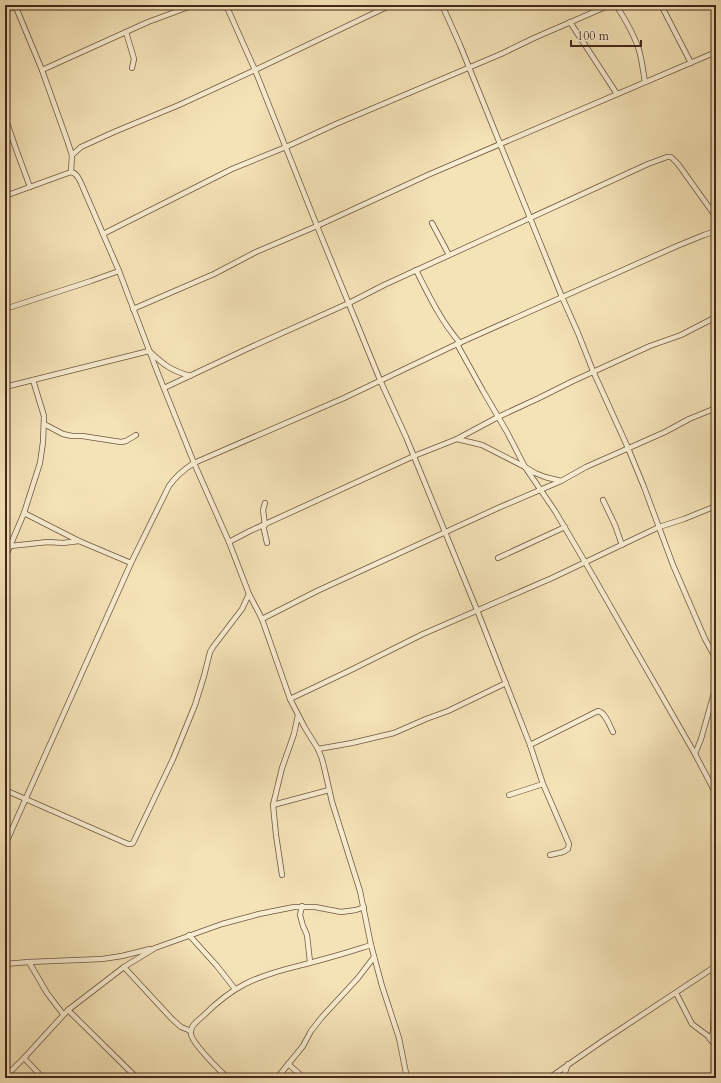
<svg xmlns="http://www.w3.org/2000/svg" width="721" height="1083" viewBox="0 0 721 1083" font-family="Cardo,serif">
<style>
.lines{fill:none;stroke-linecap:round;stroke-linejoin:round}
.street-casing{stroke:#6f5542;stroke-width:6}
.street{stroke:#f8edd0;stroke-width:4.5}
</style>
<rect width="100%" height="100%" fill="#f4e3b7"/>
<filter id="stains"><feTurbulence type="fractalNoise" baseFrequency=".005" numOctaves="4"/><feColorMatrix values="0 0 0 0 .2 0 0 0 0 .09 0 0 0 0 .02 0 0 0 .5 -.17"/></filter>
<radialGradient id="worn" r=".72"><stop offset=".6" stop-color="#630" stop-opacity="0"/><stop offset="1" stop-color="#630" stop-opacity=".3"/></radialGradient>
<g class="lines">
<defs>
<g id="street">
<path d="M 15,5 L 42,70 L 67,140 L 72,155 L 71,172"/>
<path d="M 226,5 L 255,70 L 317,226 L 380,380 L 406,437 L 477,610 L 530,745 L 543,784 L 569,844 L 568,849 L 563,852 L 550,855"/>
<path d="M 442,5 L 460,45 L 562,297 L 578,333 L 593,371 L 628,448 L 644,487 L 673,565 L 705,639 L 716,659"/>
<path d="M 616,5 C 625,19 634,34 639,50 C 642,60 643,71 645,82"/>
<path d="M 661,5 L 691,63"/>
<path d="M 5,10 L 15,7"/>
<path d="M 570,22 L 617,94"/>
<path d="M 126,32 L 134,59 L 132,68"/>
<path d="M 42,70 L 148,22 L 194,5"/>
<path d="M 5,117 L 16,149 L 30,187"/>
<path d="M 72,155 L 81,147 L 114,132 L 179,105 L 255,70 L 391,5"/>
<path d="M 5,196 L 71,172 C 77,173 79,179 81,183 L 119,271 L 157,371 L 194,463 L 229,542 L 249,594 L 262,619 L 290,699 L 305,728 L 318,749 L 322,759 L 325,771 L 332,802 L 360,891 L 371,945 L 382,986 L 399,1038 L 407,1078"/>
<path d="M 432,223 L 449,255"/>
<path d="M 103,234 L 232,169 L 286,147 L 336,124 L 501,54 L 534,38 L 610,5"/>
<path d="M 416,270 C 429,296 441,321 460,343"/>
<path d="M 5,309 L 91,281 L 119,271"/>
<path d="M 133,309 L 214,274 L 256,252 L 317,226 L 430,174 L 716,52"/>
<path d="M 457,344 L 483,391 L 507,432 L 525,467 L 555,511 L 585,562 L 695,754 L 716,794"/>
<path d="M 5,387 L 149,351 C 164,365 170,370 190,376"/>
<path d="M 164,388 L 249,348 L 349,303 L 384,285 L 648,164 L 667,157 L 671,157 L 678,164 L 716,217"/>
<path d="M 44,424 L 63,434 L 72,436 L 82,436 L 121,442 L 126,441 L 136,435"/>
<path d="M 457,439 L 482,445 L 525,467 L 535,473 L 545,477 L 561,481"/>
<path d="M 603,500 L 615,525 L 622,545"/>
<path d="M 24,513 L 79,541 L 131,563"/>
<path d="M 263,525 L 267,543"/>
<path d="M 265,525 L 263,510 L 265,503"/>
<path d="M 229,542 L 250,531 L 414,456 L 457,439 L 498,417 L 539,398 L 573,381 L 650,346 L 681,335 L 716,317"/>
<path d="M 10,546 L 48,542 L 63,543 L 79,541"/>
<path d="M 5,558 L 24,513 L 40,463 L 43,442 L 44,416 L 33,380"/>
<path d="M 498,558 L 565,527"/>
<path d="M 262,619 L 317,591 L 498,508 L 561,481 L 586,467 L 665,432 L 689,419 L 716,408"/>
<path d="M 290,699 L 353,669 L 423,634 L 552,578 L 659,527 L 684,519 L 716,506"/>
<path d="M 530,745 L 598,711 C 606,713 609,725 613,732"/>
<path d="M 318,749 L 352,743 L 394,733 L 426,719 L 448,711 L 506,683"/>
<path d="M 695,754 L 701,739 L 716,686"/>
<path d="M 5,790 L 128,844 L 131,844 L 133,843 L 173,759 L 195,705 L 204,676 L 210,652 L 213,647 L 242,609 L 249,594"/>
<path d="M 509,795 L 543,784"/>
<path d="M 273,805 L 329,790"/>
<path d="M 5,845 L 131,563 L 169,486 C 176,476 183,470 194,463 L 344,398 L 457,344 L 677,246 L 704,235 L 716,231"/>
<path d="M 282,875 L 276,835 L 273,805 L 282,768 L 294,734 L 298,715"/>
<path d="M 302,906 L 300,915 L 303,926 L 307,935 L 310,962"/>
<path d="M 189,935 L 217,966 L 235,989"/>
<path d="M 29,962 L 47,993 L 63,1014"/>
<path d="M 5,964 L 29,962 L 102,959 L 122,956 L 150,949"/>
<path d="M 124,967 L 172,1019 L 181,1027 L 191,1031"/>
<path d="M 676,993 L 692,1024 L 708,1036 L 716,1047"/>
<path d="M 68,1010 L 137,1078"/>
<path d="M 710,1039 L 713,1032 L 714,1010"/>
<path d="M 24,1058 L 43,1078"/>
<path d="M 288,1064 L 304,1078"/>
<path d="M 5,1077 L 24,1058 L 68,1010 L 124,967 L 155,948 L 222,924 L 259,914 L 294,907 L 315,907 L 341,912 L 356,910 L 364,907"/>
<path d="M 228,1078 C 220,1071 192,1043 191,1034 C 189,1027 197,1021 202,1017 C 215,1004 229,992 245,984 C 271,971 297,967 324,959 C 340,955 355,950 371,945"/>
<path d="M 277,1078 L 303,1046 L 311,1031 L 322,1017 L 358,978 L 374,957"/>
<path d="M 549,1078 L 601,1042 L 716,966"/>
<path d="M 563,1078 L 568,1064"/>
</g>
</defs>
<use href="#street" class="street-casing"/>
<use href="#street" class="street"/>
</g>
<rect width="721" height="1083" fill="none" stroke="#f4e3b7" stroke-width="20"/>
<rect x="6" y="6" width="709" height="1071" fill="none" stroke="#43261b" stroke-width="2"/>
<rect x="10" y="10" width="701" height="1063" fill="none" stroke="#43261b"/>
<path d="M571 40v6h70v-6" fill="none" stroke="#43261b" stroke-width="2"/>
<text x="577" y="40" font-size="12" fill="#43261b" stroke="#f8edd0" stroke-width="3" paint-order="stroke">100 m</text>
<rect width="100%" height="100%" filter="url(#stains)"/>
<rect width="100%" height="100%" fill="url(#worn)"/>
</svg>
